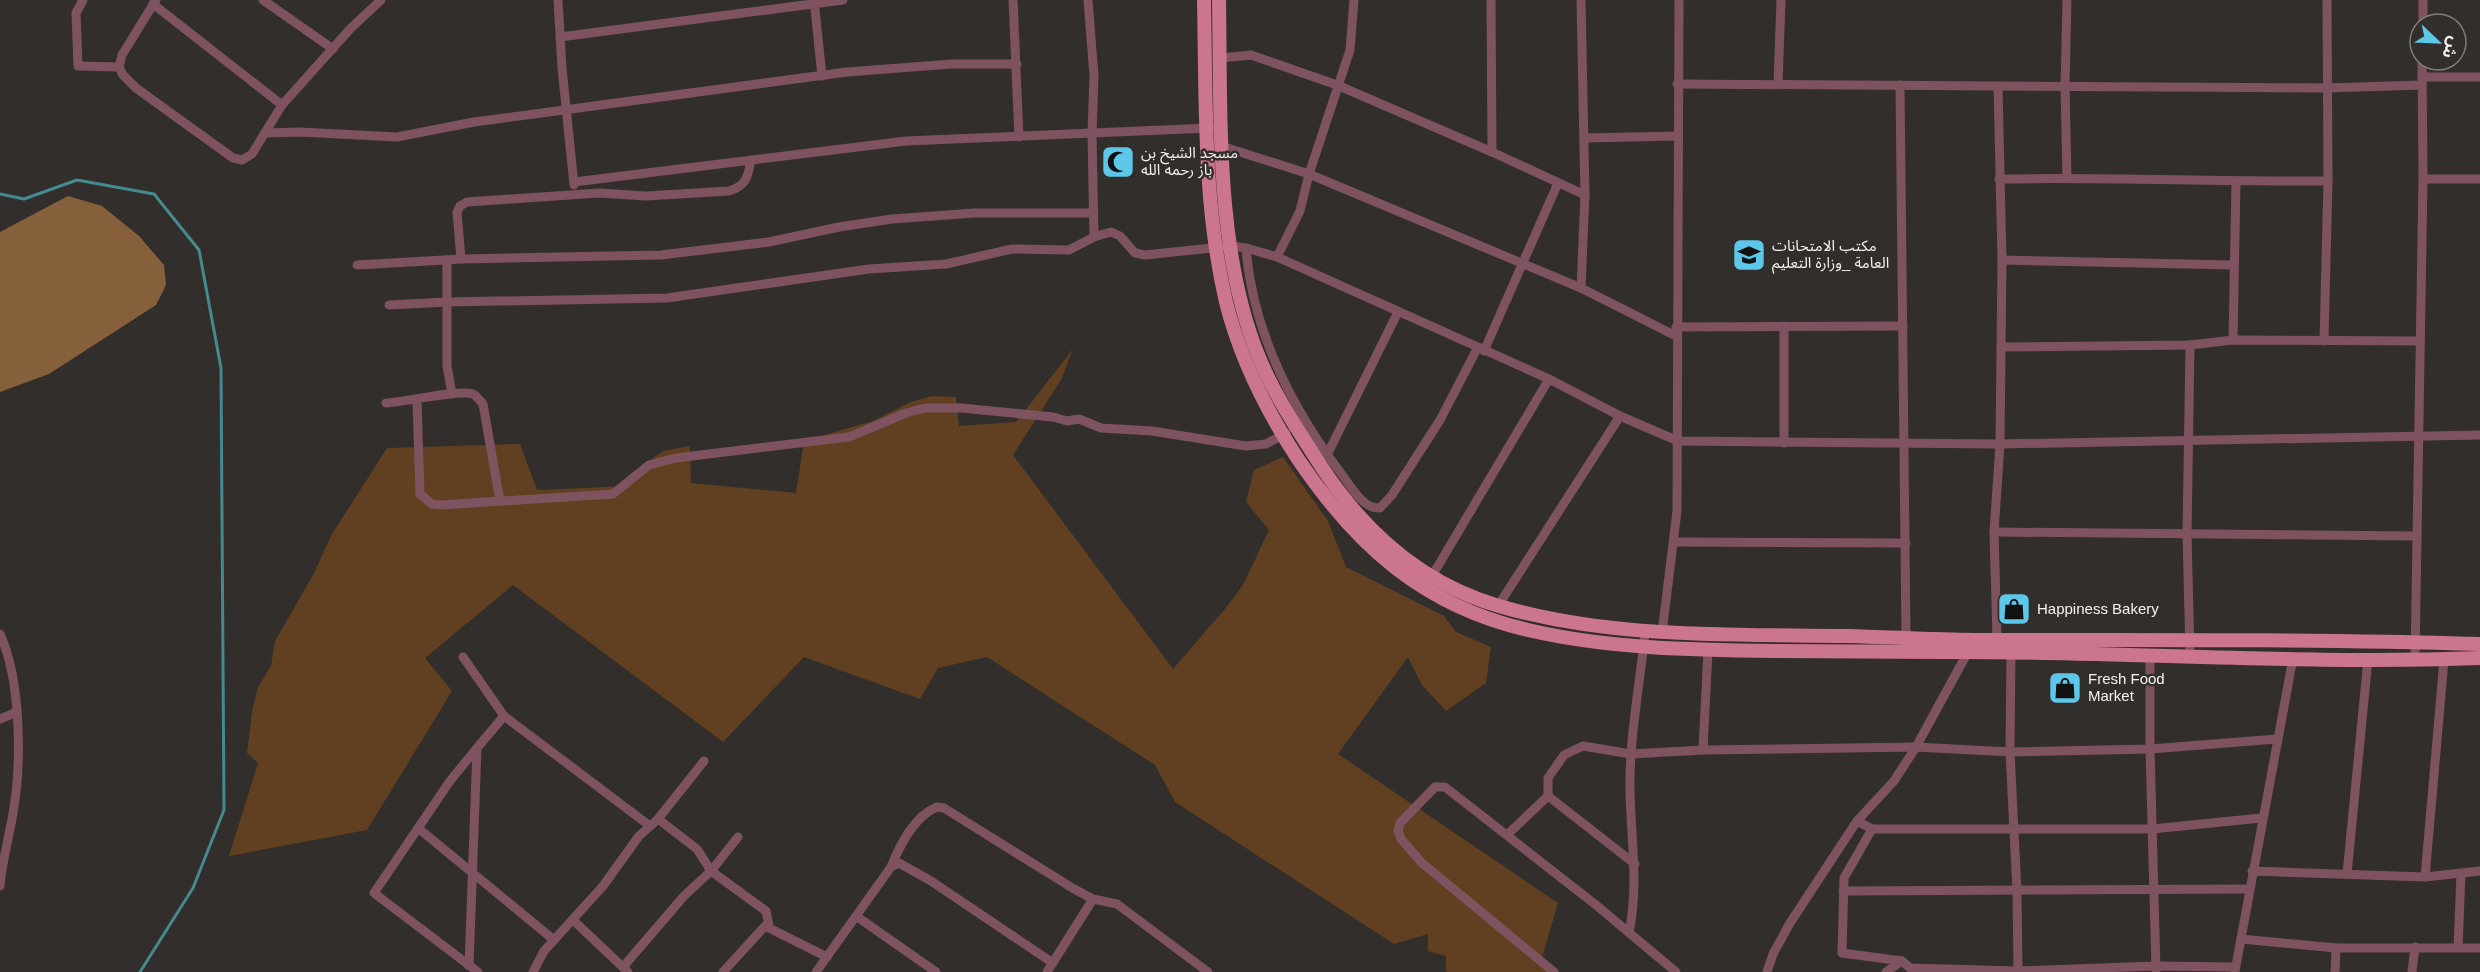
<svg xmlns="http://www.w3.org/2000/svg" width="2480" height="972" viewBox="0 0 2480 972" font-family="Arial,'Noto Sans Arabic',sans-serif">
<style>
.green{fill:#604020}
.forest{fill:#85603b}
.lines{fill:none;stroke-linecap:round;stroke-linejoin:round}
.stream{stroke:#448a8f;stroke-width:3}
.minor{stroke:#7e535f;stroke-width:9}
.primary{stroke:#cb758e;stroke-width:14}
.labels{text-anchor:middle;stroke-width:5;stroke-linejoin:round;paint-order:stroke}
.poi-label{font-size:15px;fill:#f4f1ef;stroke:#322e2b;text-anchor:start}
</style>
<rect width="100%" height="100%" fill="#322e2b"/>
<path class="green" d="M 1073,349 L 1061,380 L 1013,455 L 1173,669 L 1225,609 L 1243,585 L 1269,530 L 1246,502 L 1254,470 L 1283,457 L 1328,521 L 1346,567 L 1444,616 L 1456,632 L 1491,647 L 1486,683 L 1446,711 L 1422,685 L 1408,657 L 1338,754 L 1558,903 L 1541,961 L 1558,972 L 1449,972 L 1446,971 L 1446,956 L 1428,951 L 1428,934 L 1394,944 L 1175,802 L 1155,765 L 987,657 L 938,668 L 920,699 L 804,657 L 723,742 L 513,585 L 425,658 L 452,691 L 367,830 L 229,856 L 258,763 L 247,753 L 252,712 L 258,687 L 271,666 L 275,641 L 313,575 L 332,534 L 387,448 L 520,444 L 537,490 L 630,486 L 652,459 L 663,451 L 690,446 L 691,483 L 796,493 L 804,441 L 873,421 L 911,402 L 932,396 L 956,397 L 959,426 L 1016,422 Z"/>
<path class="forest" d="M 68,196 L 102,206 L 139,236 L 164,265 L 166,285 L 156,305 L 49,374 L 0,392 L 0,232 Z"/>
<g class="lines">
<path class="stream" d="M 0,194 L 24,199 L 77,180 L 154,194 L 199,250 L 221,368 L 224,810 L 193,888 L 140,972"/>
<g class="minor">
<path d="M 83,0 L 76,13 L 78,66 L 119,67"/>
<path d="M 156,0 L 122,55 L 119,67 L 123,75 L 136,88 L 233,158 L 242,160 L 252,154 L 282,105 L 351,28 L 381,0"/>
<path d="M 263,0 L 333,49"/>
<path d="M 558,0 L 562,68 L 574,185"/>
<path d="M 814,0 L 822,76"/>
<path d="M 1013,0 L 1019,137"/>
<path d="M 1088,0 L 1094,76 L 1092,134 L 1094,237"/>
<path d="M 1491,0 L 1492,152"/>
<path d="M 153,4 L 282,105"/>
<path d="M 2423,24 L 2423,0"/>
<path d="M 560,37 L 843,0"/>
<path d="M 1220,58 L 1251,55 L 1337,85 L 1492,152 L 1585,195"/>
<path d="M 2422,77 L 2480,77"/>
<path d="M 1677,84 L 2327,88 L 2422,85"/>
<path d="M 1778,84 L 1781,0"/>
<path d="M 1900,85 L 1906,637"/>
<path d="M 265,133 L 300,132 L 397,137 L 474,122 L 847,72 L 952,64 L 1017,64"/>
<path d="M 1584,138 L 1678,136"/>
<path d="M 1218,145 L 1309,174 L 1581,288 L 1676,336"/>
<path d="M 2067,178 L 2065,86 L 2067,0"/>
<path d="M 1999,179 C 2108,177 2218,182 2328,181"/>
<path d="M 2423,179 L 2480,179"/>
<path d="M 574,182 L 906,141 L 1210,128"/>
<path d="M 1246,248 C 1253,334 1292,409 1343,476 C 1352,488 1363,509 1380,508 L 1392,495 L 1440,420 L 1478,347"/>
<path d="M 1277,257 L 1300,211 L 1309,174 L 1350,50 L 1354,0"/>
<path d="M 461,259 L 457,212 L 460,206 L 467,202 L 599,193 L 646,196 L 729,191 C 746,186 748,177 751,160"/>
<path d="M 447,260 L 447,366 L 452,394"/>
<path d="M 2002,260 L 2233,265"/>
<path d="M 357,265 L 461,259 L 661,255 L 769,242 L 839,227 L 892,219 L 974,213 L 1094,213"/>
<path d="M 1581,288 L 1585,195 L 1581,0"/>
<path d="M 389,305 L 447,302 L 667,298 L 869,269 L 946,264 L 1012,249 L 1069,250 L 1094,237 L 1111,232 L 1120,236 L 1135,253 L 1145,255 L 1231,246 L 1246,248 L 1277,257 L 1549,379 L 1620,416 L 1678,441 L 2000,444 L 2480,435"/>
<path d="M 1784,326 L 1784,443"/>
<path d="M 1676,327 L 1903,326"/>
<path d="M 2233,340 L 2236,182"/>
<path d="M 2324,341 L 2328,181 L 2327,0"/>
<path d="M 2001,347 L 2190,345 L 2233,340 L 2419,341"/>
<path d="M 1484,351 L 1558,183"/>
<path d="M 417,400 L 420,494 L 432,504 L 441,505 L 613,494 L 649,465 L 676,458 L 849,437 L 906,413 L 925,408 L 961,408 L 1053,417 L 1067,421 L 1079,419 L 1101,428 L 1152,431 L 1246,446 L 1266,444 L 1286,433"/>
<path d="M 386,403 C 406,402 459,389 473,394 C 477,396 480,401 483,404 L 500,501"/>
<path d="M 1327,455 L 1398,312"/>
<path d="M 1994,532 L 2417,536"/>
<path d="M 1675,542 L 1906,543"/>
<path d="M 1429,581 L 1549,379"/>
<path d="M 1498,606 L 1620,416"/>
<path d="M 1662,633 L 1677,511 L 1679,0"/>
<path d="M 0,634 C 21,680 22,763 13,813 C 9,838 2,862 0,886"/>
<path d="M 1997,639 L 1994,532 L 2000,444 L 2002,260 L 1998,86"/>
<path d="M 2011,648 L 2010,752 L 2017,891 L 2018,972"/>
<path d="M 2150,655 L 2150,749 L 2156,970"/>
<path d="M 2190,655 L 2187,534 L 2190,345"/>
<path d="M 463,657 L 504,716 L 477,748 L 469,966"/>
<path d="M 2415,659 L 2423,179 L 2422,60"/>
<path d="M 504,716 L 650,826"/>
<path d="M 0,719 L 17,712"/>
<path d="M 477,748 L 450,781 L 374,893 L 478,972"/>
<path d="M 1703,750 L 1708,650"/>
<path d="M 1548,796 L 1548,778 L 1564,755 L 1583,746 L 1631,754 L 1703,750 L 1916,747 L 2010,752 L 2150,749 L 2277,739"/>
<path d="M 658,819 L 697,849 L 711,871 L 766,911 L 769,926"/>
<path d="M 1857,821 L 1872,829 L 2152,829 L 2261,818"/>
<path d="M 418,828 L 554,940"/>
<path d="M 1872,829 L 1844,878 L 1842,953 L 1902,961 L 1910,968 L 2017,971 L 2156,966 L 2234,967"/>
<path d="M 1507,835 L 1548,796 L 1635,864"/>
<path d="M 891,867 C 900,845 914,816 937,807 L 944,808 L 1074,889 L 1093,899 L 1117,904 L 1208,972"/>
<path d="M 2252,871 L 2425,877 L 2480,871"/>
<path d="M 2347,874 L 2368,659"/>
<path d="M 2425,877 L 2444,660"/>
<path d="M 1843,891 L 2249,889"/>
<path d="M 856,916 L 936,972"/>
<path d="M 573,920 L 628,972"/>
<path d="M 1629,933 C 1639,884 1631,840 1630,791 C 1629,738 1640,685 1645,632"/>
<path d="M 2241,939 L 2336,948 L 2480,948"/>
<path d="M 2458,947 L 2461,874"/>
<path d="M 623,967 L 684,896 L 711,871 L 738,837"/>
<path d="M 2235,971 L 2293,658"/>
<path d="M 533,972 L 544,951 L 603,886 L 639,836 L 658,819 L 704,761"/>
<path d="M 723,972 L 765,926 L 827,957"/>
<path d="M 816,972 L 891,867 L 899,863 L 931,881 L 1053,963"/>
<path d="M 1047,972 L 1093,899"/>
<path d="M 1554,972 L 1422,863 L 1401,839 L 1398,831 L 1400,823 L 1435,787 L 1445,787 L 1596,905 L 1676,972"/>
<path d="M 1767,972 L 1773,954 L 1790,923 L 1857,821 L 1894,781 L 1916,747 L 1969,650"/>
<path d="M 1886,972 L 1902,961"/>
<path d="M 2335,972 L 2336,948"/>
<path d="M 2412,972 L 2415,947"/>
</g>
<g class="primary">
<path d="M 1204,0 C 1206,100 1203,204 1226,302 C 1240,359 1266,410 1298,459 C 1356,545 1423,606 1528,630 C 1609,649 1695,650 1778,651 C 1833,651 1888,652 1943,652 C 2122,651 2301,665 2480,658"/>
<path d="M 1219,0 C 1221,114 1215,249 1258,355 C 1274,395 1298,430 1321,466 C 1364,532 1423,584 1499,606 C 1612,639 1730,634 1847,636 C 1890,637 1933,640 1975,640 C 2144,640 2312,639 2480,644"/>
</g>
</g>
<defs>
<symbol id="mosque-square" viewBox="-11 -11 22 22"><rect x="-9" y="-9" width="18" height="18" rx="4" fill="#5cc7e8" stroke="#322e2b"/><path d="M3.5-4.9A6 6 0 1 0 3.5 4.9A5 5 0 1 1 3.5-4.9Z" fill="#111"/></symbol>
<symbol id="school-square" viewBox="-11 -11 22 22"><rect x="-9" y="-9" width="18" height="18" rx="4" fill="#5cc7e8" stroke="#322e2b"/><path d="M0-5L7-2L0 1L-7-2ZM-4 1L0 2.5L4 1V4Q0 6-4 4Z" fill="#111"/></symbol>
<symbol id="shop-square" viewBox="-11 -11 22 22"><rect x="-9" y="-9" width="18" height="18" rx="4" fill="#5cc7e8" stroke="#322e2b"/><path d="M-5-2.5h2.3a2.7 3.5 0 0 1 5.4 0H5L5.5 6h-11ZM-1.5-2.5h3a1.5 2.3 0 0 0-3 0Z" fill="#111"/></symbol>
</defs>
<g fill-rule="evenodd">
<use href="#mosque-square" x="1099" y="143" width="38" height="38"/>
<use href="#school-square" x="1730" y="236" width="38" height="38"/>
<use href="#shop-square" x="1995" y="590" width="38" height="38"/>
<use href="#shop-square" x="2046" y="669" width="38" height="38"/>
</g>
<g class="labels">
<g class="poi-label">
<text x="1141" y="158">مسجد الشيخ بن<tspan x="1141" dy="17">باز رحمه الله</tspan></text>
<text x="1772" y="251">مكتب الامتحانات<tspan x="1772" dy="17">العامة _وزارة التعليم</tspan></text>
<text x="2037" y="614">Happiness Bakery</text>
<text x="2088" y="684">Fresh Food<tspan x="2088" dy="17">Market</tspan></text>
</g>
</g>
<g transform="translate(2438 42) rotate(113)"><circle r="28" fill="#322e2b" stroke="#807c79" stroke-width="1.5"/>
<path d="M0-4.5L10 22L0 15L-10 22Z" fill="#5cc7e8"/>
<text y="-9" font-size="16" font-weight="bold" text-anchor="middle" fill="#f4f1ef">ش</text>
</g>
</svg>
